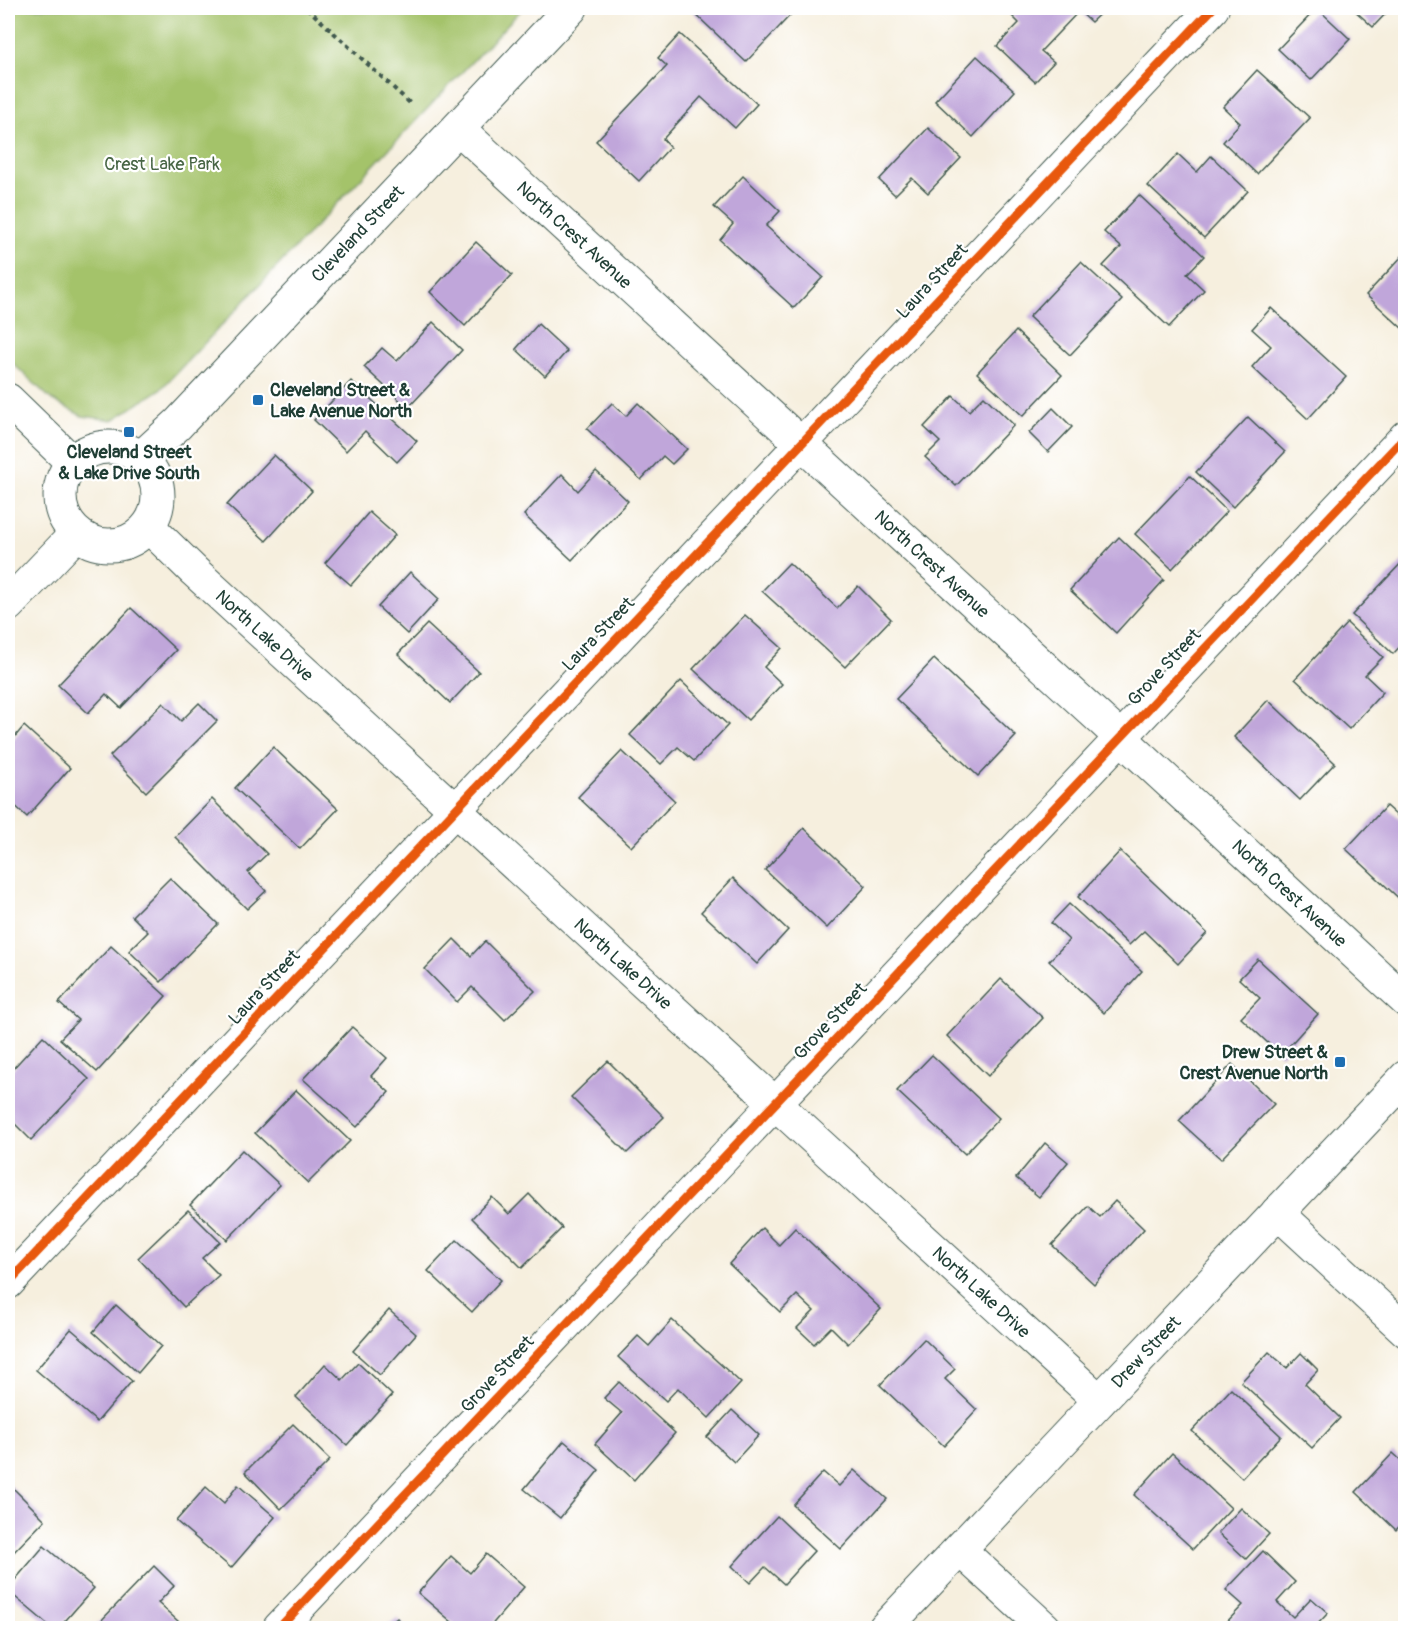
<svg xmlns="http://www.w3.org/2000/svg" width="1413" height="1636" viewBox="0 0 1413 1636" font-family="Pangolin,sans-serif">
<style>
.green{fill:#a4c36b;stroke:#628050;stroke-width:1.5}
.building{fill:#c0a6da}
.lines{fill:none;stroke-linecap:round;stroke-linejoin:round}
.street-casing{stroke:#3f584e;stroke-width:34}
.secondary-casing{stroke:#3f584e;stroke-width:35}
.path{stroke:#3f584e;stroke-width:4;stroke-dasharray:4.5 4.5;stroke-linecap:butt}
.street{stroke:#fff;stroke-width:32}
.secondary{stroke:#fff;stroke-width:33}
.cycleway-casing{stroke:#fff;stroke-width:13}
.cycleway{stroke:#e8590c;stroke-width:9}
.poi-dot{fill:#1f6fb2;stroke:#fff;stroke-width:2}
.labels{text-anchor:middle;stroke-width:4.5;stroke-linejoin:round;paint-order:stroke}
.park-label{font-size:18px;fill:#476544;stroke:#fff}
.street-label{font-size:18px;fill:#1f3d34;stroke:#fff}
.poi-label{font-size:18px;font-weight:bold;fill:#1f3d34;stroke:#fff;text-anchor:start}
</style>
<rect width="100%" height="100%" fill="#fff"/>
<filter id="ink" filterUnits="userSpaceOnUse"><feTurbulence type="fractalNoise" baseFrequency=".0167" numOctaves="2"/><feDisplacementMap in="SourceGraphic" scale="12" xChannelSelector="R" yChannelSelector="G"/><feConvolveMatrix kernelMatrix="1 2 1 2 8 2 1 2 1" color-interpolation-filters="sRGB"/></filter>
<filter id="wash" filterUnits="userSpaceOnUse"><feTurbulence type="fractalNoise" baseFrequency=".008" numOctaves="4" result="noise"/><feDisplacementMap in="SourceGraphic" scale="24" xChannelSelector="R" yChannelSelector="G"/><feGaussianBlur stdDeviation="1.35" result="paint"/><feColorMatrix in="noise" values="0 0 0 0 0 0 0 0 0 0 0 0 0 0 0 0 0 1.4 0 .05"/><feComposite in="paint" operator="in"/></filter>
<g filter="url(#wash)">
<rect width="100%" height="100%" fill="#f6efde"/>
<path class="green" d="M 8,8 L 523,8 L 161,389 L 113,420 L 82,416 L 52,400 L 8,359 Z"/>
<g id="blocks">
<g class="building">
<path d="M 695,8 L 797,8 L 746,62 L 692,11 Z"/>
<path d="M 1019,8 L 1106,8 L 1091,22 L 1079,11 L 1041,51 L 1054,62 L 1035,82 L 997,46 L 1019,23 L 1012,16 Z"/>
<path d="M 1317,8 L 1350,39 L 1311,80 L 1278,49 Z"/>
<path d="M 1352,8 L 1391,8 L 1373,27 Z"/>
<path d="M 680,34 L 757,104 L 735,128 L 701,97 L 663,139 L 670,147 L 639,181 L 596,141 L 667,66 L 658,58 Z"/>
<path d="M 977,56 L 1015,91 L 973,137 L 935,101 Z"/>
<path d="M 1257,70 L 1310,118 L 1257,174 L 1223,142 L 1240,123 L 1223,107 Z"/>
<path d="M 928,128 L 961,158 L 928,193 L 912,178 L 895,195 L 879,180 Z"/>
<path d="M 1178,154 L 1197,172 L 1211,156 L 1248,191 L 1204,238 L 1148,186 Z"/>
<path d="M 743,176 L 780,211 L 766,226 L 823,277 L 794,308 L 720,240 L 733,224 L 714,207 Z"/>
<path d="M 1139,195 L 1204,256 L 1187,274 L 1204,290 L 1169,327 L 1103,266 L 1121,247 L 1104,232 Z"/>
<path d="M 476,242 L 512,275 L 465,326 L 430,292 Z"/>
<path d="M 1406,252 L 1406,326 L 1403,329 L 1366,295 Z"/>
<path d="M 1081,262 L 1122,300 L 1070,355 L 1029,317 Z"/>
<path d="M 1271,308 L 1346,377 L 1308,419 L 1252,367 L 1271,346 L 1252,329 Z"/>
<path d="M 433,322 L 462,350 L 408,408 L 364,367 L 382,348 L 397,361 Z"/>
<path d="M 538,324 L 567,351 L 545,376 L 516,349 Z"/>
<path d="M 1016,331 L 1062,375 L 1023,416 L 977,373 Z"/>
<path d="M 351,381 L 417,441 L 397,462 L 365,431 L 346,451 L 314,420 Z"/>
<path d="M 953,396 L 969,411 L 984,396 L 1014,425 L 956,486 L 925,457 L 940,442 L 924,427 Z"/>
<path d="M 612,403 L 626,416 L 638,403 L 687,449 L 672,464 L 663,456 L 641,480 L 587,429 Z"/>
<path d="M 1053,408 L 1072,427 L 1048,452 L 1029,433 Z"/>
<path d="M 1248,417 L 1285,452 L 1233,507 L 1196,472 Z"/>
<path d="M 274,455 L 312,491 L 266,541 L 227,505 Z"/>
<path d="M 596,471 L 628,501 L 572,560 L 524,515 L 562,474 L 578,491 Z"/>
<path d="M 1190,476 L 1227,511 L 1172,569 L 1135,534 Z"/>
<path d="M 369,512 L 395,535 L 351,585 L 325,563 Z"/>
<path d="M 1119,537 L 1164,580 L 1116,633 L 1070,590 Z"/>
<path d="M 1406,558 L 1406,640 L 1393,654 L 1352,615 Z"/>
<path d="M 789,563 L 837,608 L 858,586 L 891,619 L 845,667 L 762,591 Z"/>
<path d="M 410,572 L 439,599 L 407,634 L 378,607 Z"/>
<path d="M 131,608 L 176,650 L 121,708 L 106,694 L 88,713 L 58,685 Z"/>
<path d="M 745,615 L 782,648 L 764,667 L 782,684 L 748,720 L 693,669 Z"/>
<path d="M 1347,623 L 1383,657 L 1365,675 L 1383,692 L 1349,729 L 1295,679 Z"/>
<path d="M 427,624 L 479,672 L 450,703 L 398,654 Z"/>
<path d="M 934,659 L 1016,736 L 978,776 L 896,699 Z"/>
<path d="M 681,681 L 728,725 L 694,761 L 678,747 L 661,764 L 630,735 Z"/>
<path d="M 1268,700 L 1335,763 L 1300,800 L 1234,737 Z"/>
<path d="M 163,703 L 181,721 L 199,703 L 217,721 L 146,792 L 110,756 Z"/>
<path d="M 24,726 L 70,768 L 27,817 L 8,799 L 8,745 Z"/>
<path d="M 273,747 L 338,809 L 300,849 L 235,788 Z"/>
<path d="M 622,751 L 675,801 L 631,847 L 578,797 Z"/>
<path d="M 212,799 L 267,854 L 248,872 L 266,891 L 247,909 L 175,837 Z"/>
<path d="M 1386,806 L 1406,824 L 1406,905 L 1346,849 Z"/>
<path d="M 804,828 L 866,886 L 827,928 L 765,870 Z"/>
<path d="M 1120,851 L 1207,933 L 1178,964 L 1144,931 L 1129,945 L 1078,897 Z"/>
<path d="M 170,878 L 218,924 L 161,982 L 129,951 L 148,932 L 132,916 Z"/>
<path d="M 733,878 L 788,930 L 757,964 L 701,912 Z"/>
<path d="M 1069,904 L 1142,971 L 1104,1013 L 1049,961 L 1069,940 L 1051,923 Z"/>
<path d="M 454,939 L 471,956 L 485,941 L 535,991 L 505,1020 L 472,987 L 457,1002 L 425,969 Z"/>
<path d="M 111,946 L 166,996 L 97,1072 L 60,1039 L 78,1020 L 59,1003 Z"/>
<path d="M 1258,959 L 1318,1014 L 1281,1055 L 1241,1018 L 1260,998 L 1239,979 Z"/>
<path d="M 1001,979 L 1043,1018 L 988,1076 L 947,1036 Z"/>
<path d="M 352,1027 L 387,1058 L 371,1076 L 389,1092 L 357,1127 L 303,1079 Z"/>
<path d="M 43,1036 L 89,1079 L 31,1140 L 8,1117 L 8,1074 Z"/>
<path d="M 932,1055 L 999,1118 L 965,1154 L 897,1091 Z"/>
<path d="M 608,1061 L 664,1117 L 627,1153 L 571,1097 Z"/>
<path d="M 1232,1064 L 1274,1104 L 1221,1159 L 1179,1121 Z"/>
<path d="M 296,1090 L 350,1141 L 308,1183 L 255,1133 Z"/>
<path d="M 1045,1143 L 1068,1162 L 1039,1197 L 1016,1178 Z"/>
<path d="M 242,1150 L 280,1185 L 227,1240 L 190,1205 Z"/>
<path d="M 529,1194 L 562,1228 L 522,1268 L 472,1218 L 492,1197 L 509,1214 Z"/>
<path d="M 1115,1201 L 1144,1229 L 1094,1284 L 1052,1245 L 1088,1206 L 1100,1217 Z"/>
<path d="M 188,1210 L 220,1242 L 202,1258 L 219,1275 L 184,1307 L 138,1258 Z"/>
<path d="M 762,1228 L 779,1245 L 795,1228 L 881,1309 L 848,1344 L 831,1327 L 814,1344 L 797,1328 L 814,1311 L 797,1295 L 780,1312 L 729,1264 Z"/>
<path d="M 457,1240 L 501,1280 L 472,1312 L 428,1271 Z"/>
<path d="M 116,1305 L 161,1346 L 138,1373 L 93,1332 Z"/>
<path d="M 389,1310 L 416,1334 L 380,1375 L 353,1351 Z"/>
<path d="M 672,1320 L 741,1383 L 709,1418 L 678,1388 L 666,1401 L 618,1357 L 638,1336 L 649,1346 Z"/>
<path d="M 71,1329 L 132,1381 L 97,1422 L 36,1370 Z"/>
<path d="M 924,1339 L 955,1369 L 945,1379 L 977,1410 L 944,1446 L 880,1385 Z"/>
<path d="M 1269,1352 L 1287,1368 L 1301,1353 L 1318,1370 L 1305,1384 L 1340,1418 L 1312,1448 L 1241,1382 Z"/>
<path d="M 358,1363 L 392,1395 L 347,1445 L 296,1397 L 325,1364 L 342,1380 Z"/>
<path d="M 619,1382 L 675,1433 L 634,1480 L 595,1444 L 622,1413 L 604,1398 Z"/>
<path d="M 1231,1389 L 1281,1436 L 1242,1478 L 1192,1431 Z"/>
<path d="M 732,1410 L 759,1435 L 734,1462 L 707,1437 Z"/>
<path d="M 293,1424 L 330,1460 L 281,1509 L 245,1472 Z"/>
<path d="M 564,1441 L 599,1470 L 560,1518 L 524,1489 Z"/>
<path d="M 1172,1453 L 1231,1508 L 1193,1549 L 1134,1495 Z"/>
<path d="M 1393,1453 L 1406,1465 L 1406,1519 L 1396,1530 L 1356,1492 Z"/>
<path d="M 854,1470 L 887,1499 L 841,1549 L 793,1505 L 823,1472 L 839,1486 Z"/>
<path d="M 8,1483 L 45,1520 L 8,1558 Z"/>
<path d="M 238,1485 L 275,1517 L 231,1568 L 176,1521 L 206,1487 L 224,1503 Z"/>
<path d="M 1241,1508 L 1269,1534 L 1246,1559 L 1218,1533 Z"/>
<path d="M 777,1516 L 814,1551 L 784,1584 L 765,1567 L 750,1583 L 732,1566 Z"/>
<path d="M 44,1546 L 94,1588 L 59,1628 L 52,1628 L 8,1591 L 8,1588 Z"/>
<path d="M 1263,1551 L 1295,1582 L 1277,1602 L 1293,1617 L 1311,1598 L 1328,1613 L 1314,1628 L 1221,1628 L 1243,1605 L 1226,1590 Z"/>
<path d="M 486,1554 L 524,1587 L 489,1628 L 459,1628 L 418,1593 L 451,1556 L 470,1573 Z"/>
<path d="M 154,1566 L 174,1586 L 158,1603 L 179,1622 L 173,1628 L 94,1628 Z"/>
<path d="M 397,1618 L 406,1628 L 385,1628 Z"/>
</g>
</g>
</g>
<g filter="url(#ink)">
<use href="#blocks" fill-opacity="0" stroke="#3f584e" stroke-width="1.5"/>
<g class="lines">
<defs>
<g id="street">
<path id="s1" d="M 458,128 L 1120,737 L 1406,1001"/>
<path id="s2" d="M 148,526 L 194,571 L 1100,1401"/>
<path d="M 1277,1212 L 1406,1331"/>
<path d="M 8,1283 L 1213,8"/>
<path d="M 960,1550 L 1045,1628"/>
<path d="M 279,1628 L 1406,436"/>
</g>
<g id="secondary">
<path d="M 8,400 L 72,462"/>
<circle cx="109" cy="496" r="49"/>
<path id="s3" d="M 141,458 L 178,424 L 571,8"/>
<path d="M 8,605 L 76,534"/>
<path id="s4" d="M 885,1628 L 1406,1077"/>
</g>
</defs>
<use href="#street" class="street-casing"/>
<use href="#secondary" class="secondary-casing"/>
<path class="path" d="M 307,8 L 412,105"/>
<use href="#street" class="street"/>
<use href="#secondary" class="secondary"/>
<defs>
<g id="cycleway">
<path d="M 8,1283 L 1213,8"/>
<path d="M 279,1628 L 1406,436"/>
</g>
</defs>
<use href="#cycleway" class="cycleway-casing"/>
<use href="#cycleway" class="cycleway"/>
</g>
</g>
<g class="poi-dot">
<rect x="252" y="394" width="12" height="12" rx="3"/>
<rect x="123" y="426" width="12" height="12" rx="3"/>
<rect x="1334" y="1056" width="12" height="12" rx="3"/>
</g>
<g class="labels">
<g class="park-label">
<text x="162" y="170">Crest Lake Park</text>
</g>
<g class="street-label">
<text dy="6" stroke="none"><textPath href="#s3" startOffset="312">Cleveland Street</textPath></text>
<text dy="6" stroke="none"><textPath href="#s1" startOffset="158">North Crest Avenue</textPath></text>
<text transform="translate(932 281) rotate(-47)" y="6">Laura Street</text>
<text dy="6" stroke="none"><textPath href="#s1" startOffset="644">North Crest Avenue</textPath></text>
<text transform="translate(598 634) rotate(-46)" y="6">Laura Street</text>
<text dy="6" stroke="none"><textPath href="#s2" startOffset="160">North Lake Drive</textPath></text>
<text transform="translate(1164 667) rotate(-47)" y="6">Grove Street</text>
<text dy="6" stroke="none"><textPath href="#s1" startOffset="1130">North Crest Avenue</textPath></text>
<text dy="6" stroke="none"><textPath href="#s2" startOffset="646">North Lake Drive</textPath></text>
<text transform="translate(264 987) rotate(-47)" y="6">Laura Street</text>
<text transform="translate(830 1021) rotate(-47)" y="6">Grove Street</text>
<text dy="6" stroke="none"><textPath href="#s2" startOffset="1132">North Lake Drive</textPath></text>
<text dy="6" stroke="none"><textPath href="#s4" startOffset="380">Drew Street</textPath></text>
<text transform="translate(497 1374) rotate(-47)" y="6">Grove Street</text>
</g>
<g class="poi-label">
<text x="270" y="396">Cleveland Street &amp;<tspan x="270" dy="21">Lake Avenue North</tspan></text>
<text x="129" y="458" text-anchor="middle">Cleveland Street<tspan x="129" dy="21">&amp; Lake Drive South</tspan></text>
<text x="1328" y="1058" text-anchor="end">Drew Street &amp;<tspan x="1328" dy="21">Crest Avenue North</tspan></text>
</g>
</g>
<rect width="1413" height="1636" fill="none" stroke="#fff" stroke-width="30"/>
</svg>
